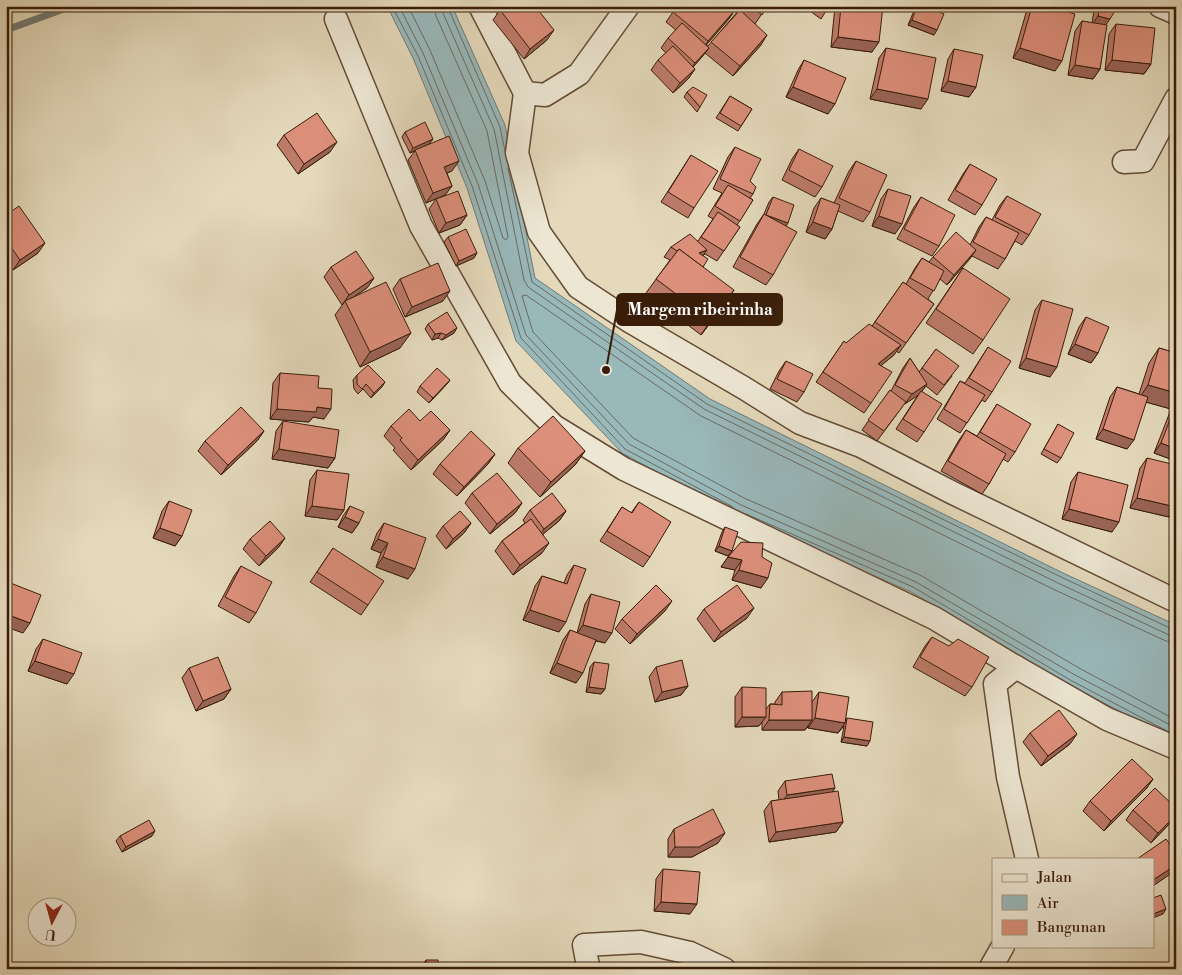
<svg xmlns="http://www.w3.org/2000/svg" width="1182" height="975" viewBox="0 0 1182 975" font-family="'Libre Bodoni',serif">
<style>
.water{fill:#99b8ba;stroke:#737a73}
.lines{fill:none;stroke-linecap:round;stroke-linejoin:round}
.shore{stroke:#696a62;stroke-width:1}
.stream{stroke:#737a73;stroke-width:7}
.minor-casing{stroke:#644c36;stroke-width:25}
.minor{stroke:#ede6d3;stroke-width:22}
.wall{fill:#bd7b6a;stroke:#391d09}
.shaded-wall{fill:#9a6456;stroke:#391d09}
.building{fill:#dc8f7b;stroke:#391d09}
.leader{fill:none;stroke:#391d09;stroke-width:2}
.callout-dot{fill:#391d09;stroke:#ede6d3;stroke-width:2}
.callout{fill:#391d09;stroke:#391d09;stroke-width:2}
.callout-label{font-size:16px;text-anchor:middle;font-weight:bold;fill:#fff}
</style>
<rect width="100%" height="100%" fill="#e4d9bb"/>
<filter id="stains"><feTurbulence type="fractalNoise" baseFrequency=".004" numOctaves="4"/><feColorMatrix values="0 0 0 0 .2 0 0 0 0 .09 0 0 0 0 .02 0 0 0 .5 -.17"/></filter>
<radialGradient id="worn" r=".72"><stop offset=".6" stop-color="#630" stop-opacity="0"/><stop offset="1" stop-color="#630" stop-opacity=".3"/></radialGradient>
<path class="water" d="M 387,6 L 452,6 L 505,125 L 535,278 L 710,399 L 1063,573 L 1176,625 L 1176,741 L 1070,685 L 911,592 L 736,515 L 622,453 L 516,341 L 467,188 L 413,58 Z"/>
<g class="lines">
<g class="shore">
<path d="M 392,6 L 418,56 L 472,186 L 521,338 L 625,449 L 733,507"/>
<path d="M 399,6 L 423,53 L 478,184 L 526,335 L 629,444 L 741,505 L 916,582 L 1075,675 L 1176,728"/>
<path d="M 408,6 L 430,50 L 485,181 L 503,238 L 506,240 L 508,237 L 487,131 L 436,16 L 434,6"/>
<path d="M 442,6 L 443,13 L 494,129 L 524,280 L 528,287 L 704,409 L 1058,583 L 1169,635 L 1176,636"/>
<path d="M 448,6 L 449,10 L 500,127 L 505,151"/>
<path d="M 508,168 L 532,282 L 707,404 L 1061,577 L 1172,629 L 1176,629"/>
<path d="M 746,514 L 913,587 L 1072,681 L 1167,731"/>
<path d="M 1176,643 L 1166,641 L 1055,590 L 701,416 L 526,295 L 522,296 L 533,332 L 633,438 L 744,498 L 920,575 L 1079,668 L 1176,720"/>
</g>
<path class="stream" d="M 6,30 L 72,6"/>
<defs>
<g id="minor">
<path d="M 480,6 L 525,93 L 517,153 L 539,232 L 578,287 L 631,322 L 744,388 L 800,423 L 861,446 L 953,493 L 1176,601"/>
<path d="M 1160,6 L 1176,13"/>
<path d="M 336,19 L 421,226 L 510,383 L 554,426 L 624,469 L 934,618 L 1016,667 L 1107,719 L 1176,748"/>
<path d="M 525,93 L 545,95 L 579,74 L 628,6"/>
<path d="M 1124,162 L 1143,161 L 1176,99"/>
<path d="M 1016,667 L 995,684 L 1008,777 L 1027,859"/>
<path d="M 587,969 L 588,966 L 584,945 L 641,942 L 690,953 L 724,969"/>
<path d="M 990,969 L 1003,946"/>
</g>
</defs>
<use href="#minor" class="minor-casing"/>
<use href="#minor" class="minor"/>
</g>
<g class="wall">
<path d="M 490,6 L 501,6 L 493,11 Z"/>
<path d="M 578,6 L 588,6 L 583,11 Z"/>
<path d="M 736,6 L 767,6 L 755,24 L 761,45 L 733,76 L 705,53 L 693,67 L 695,69 L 688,79 L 673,93 L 651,70 L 658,60 L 666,53 L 661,48 L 668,38 L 676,30 L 666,22 L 673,12 L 735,10 L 728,20 L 706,45 L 708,46 L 738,11 L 735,8 Z"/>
<path d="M 803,6 L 829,6 L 821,19 Z"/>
<path d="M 835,6 L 883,6 L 872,52 L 831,47 Z"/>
<path d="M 916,6 L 924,6 L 934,35 L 908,25 Z"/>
<path d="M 1031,6 L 1046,6 L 1055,71 L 1013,58 L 1026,13 Z"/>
<path d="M 1097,6 L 1100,6 L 1106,25 L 1100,69 L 1093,79 L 1068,75 L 1075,31 L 1082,21 L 1092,23 L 1094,10 Z"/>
<path d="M 500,10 L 547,40 L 524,59 L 493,20 Z"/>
<path d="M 1116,24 L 1151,64 L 1144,74 L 1105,70 L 1109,34 Z"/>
<path d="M 886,48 L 921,109 L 870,99 L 879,58 Z"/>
<path d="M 954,49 L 976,87 L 969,97 L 941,91 L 948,59 Z"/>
<path d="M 804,60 L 828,114 L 786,97 L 798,70 Z"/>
<path d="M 687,92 L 700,107 L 697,112 L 684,97 Z"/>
<path d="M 730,96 L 752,109 L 738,131 L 716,118 Z"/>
<path d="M 405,132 L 433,139 L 429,144 L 422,147 L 452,171 L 447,173 L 452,186 L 445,195 L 426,203 L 408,160 L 415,151 L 410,153 L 402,137 Z"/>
<path d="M 284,135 L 330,152 L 298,174 L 277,145 Z"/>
<path d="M 735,147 L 750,181 L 753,194 L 750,198 L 753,200 L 737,225 L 740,227 L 717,261 L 705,254 L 703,255 L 703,267 L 724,305 L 701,335 L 646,293 L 670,260 L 664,257 L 671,247 L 698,241 L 713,219 L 708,216 L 722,193 L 713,189 L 728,157 Z"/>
<path d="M 799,149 L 822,187 L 815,197 L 782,180 L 792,159 Z"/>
<path d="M 691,155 L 694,208 L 688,218 L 661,202 Z"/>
<path d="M 856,161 L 870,212 L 863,222 L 838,211 L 832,229 L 825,239 L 806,232 L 814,208 L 821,198 L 834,203 L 849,171 Z"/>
<path d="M 970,164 L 982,205 L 975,215 L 948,200 L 963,174 Z"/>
<path d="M 888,189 L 895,234 L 872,226 L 881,199 Z"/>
<path d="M 1007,196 L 1029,235 L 1022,245 L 1015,241 L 1005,259 L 998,269 L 972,256 L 947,285 L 940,279 L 928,299 L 934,304 L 899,353 L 896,351 L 894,355 L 881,365 L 871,403 L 864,413 L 816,382 L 844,341 L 846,343 L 872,326 L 903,282 L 906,284 L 915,268 L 922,258 L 929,262 L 933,257 L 970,245 L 979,227 L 986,217 L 992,220 L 1000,205 Z"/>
<path d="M 773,197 L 786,226 L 773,275 L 766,285 L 733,267 L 757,224 L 764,214 L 769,202 Z"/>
<path d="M 921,197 L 939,246 L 932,256 L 897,239 L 914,207 Z"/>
<path d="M 436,199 L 467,215 L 460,225 L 439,233 L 429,209 Z"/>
<path d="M 6,215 L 38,253 L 13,270 L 6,261 Z"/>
<path d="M 448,237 L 474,258 L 456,266 L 444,242 Z"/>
<path d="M 331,267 L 374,278 L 367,288 L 355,296 L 400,348 L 360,367 L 335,315 L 343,304 L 342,305 L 324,277 Z"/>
<path d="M 963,268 L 983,340 L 973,354 L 926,323 Z"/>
<path d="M 400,279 L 443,301 L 405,317 L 393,289 Z"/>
<path d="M 1042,300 L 1050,377 L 1019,368 L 1035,310 Z"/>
<path d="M 1176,312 L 1176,330 L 1170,329 Z"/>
<path d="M 1086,317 L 1098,353 L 1091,363 L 1068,354 L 1079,327 Z"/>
<path d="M 428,324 L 454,333 L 442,340 L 438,338 L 432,340 L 425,329 Z"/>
<path d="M 988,347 L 992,392 L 985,402 L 982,400 L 960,433 L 937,419 L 960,381 L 965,383 Z"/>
<path d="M 1159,348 L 1176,353 L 1176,461 L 1154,453 L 1170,412 L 1171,409 L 1146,402 L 1127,449 L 1096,439 L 1110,397 L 1117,387 L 1139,394 L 1149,363 Z"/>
<path d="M 936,349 L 952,376 L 937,395 L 926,386 L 922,391 L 924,432 L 917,442 L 896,429 L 918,395 L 905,403 L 877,441 L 862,430 L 890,390 L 891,391 L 903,368 L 910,358 L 919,372 Z"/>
<path d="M 786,361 L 804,392 L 797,402 L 770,389 L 779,371 Z"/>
<path d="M 280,373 L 318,388 L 324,419 L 313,417 L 309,422 L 270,419 L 273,383 Z"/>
<path d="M 357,375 L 382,387 L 371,398 L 363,389 L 358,394 L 354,389 L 353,380 Z"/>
<path d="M 450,380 L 446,385 L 429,403 L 417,392 L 420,386 Z"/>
<path d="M 997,404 L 1015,452 L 1008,462 L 1003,459 L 989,484 L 982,494 L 941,471 L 959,440 L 966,430 L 977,436 Z"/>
<path d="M 283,421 L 335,458 L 328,468 L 272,459 L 276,431 Z"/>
<path d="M 420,421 L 450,430 L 443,440 L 411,470 L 393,450 L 395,448 L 384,436 L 391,426 Z"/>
<path d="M 1058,424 L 1061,458 L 1057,463 L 1041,454 Z"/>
<path d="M 264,431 L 257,441 L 221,475 L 198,451 L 205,441 Z"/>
<path d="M 518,448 L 585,451 L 575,465 L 540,497 L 508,463 Z"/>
<path d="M 495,454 L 488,464 L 457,496 L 433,474 L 440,464 Z"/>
<path d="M 1147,458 L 1170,490 L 1176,491 L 1176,508 L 1169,517 L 1130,508 L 1140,468 Z"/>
<path d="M 317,470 L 344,510 L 337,520 L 305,516 L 310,480 Z"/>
<path d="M 1078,472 L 1112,532 L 1062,519 L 1071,482 Z"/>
<path d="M 472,493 L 522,503 L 515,513 L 490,534 L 465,503 Z"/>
<path d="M 169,501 L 182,536 L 175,546 L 153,538 L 162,511 Z"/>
<path d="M 639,502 L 650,557 L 643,567 L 600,541 L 622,507 L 631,513 Z"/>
<path d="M 350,506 L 359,523 L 352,533 L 338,527 L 343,516 Z"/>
<path d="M 530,510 L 566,511 L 559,521 L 543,534 L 542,553 L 513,575 L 495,551 L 502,541 L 525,523 L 523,520 Z"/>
<path d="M 384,523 L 408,579 L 376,567 L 381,553 L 371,549 L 377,533 Z"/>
<path d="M 471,523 L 464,533 L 446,549 L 436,536 L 443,526 Z"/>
<path d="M 725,527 L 732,551 L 728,556 L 715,551 L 722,532 Z"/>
<path d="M 285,538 L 278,548 L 259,566 L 243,549 L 250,539 Z"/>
<path d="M 333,548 L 368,605 L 361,615 L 310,582 Z"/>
<path d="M 728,557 L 762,557 L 761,588 L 732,580 L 735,570 L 721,567 Z"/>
<path d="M 574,565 L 559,632 L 523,620 L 535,586 L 542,576 L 564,583 L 567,575 Z"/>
<path d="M 241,566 L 256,613 L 249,623 L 218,606 L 234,576 Z"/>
<path d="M 591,594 L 605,643 L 596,641 L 576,683 L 550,673 L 563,640 L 570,630 L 577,633 L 585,604 Z"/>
<path d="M 704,609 L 747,618 L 714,642 L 697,619 Z"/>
<path d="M 665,611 L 630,644 L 615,629 L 622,619 Z"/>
<path d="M 932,637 L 972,687 L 965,696 L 913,667 L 925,646 Z"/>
<path d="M 43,639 L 67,684 L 28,671 L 36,649 Z"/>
<path d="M 594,662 L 605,689 L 601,694 L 586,692 L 590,667 Z"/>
<path d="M 656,667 L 688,686 L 681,695 L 655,702 L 649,677 Z"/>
<path d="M 189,668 L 231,689 L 224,699 L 196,711 L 182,678 Z"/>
<path d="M 742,687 L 766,709 L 770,704 L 775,704 L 775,702 L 782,692 L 812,702 L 819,692 L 845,721 L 847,718 L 867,746 L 841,742 L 844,726 L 838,733 L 808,728 L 809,726 L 805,730 L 762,730 L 762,722 L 759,726 L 735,727 L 735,697 Z"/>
<path d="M 1030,733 L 1070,744 L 1041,766 L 1023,742 Z"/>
<path d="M 1153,779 L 1146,789 L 1104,831 L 1083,811 L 1090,801 Z"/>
<path d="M 785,781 L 835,788 L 832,792 L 843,822 L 836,832 L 769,842 L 764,811 L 771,801 L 779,800 L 778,791 Z"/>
<path d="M 1133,810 L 1172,821 L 1151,843 L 1126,820 Z"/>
<path d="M 674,829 L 718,843 L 692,857 L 668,857 L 668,839 Z"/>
<path d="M 120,836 L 152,836 L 122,852 L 116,841 Z"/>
<path d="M 663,869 L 690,914 L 654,911 L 656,879 Z"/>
<path d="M 426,960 L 439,969 L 420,969 Z"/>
<path d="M 1176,963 L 1176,969 L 1172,969 Z"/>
</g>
<g class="shaded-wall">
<path d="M 496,6 L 501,6 L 493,11 Z"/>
<path d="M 931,6 L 944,6 L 942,10 Z"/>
<path d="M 735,10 L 728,20 L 701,51 L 708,41 Z"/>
<path d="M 1098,16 L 1110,19 L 1103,29 L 1091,26 Z"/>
<path d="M 912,20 L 937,30 L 934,35 L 908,25 Z"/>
<path d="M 554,30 L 547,40 L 524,59 L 530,49 Z"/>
<path d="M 767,35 L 761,45 L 733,76 L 740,66 Z"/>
<path d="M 838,37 L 879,42 L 872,52 L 831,47 Z"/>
<path d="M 709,48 L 702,57 L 688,73 L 695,63 Z"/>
<path d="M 1020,48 L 1062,61 L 1055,71 L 1013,58 Z"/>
<path d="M 1112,60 L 1151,64 L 1144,74 L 1105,70 Z"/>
<path d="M 1075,65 L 1100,69 L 1093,79 L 1068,75 Z"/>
<path d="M 695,69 L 688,79 L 673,93 L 680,83 Z"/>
<path d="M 948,81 L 976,87 L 969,97 L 941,91 Z"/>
<path d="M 793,87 L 835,104 L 828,114 L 786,97 Z"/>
<path d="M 877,89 L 928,99 L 921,109 L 870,99 Z"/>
<path d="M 433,139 L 429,144 L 410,153 L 413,148 Z"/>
<path d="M 337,142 L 330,152 L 298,174 L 304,164 Z"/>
<path d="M 459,161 L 452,171 L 437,177 L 444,167 Z"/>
<path d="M 452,186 L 445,195 L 426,203 L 433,193 Z"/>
<path d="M 467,215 L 460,225 L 439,233 L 446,223 Z"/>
<path d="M 766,215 L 788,223 L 785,228 Z"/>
<path d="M 879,216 L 902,224 L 895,234 L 872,226 Z"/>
<path d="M 813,222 L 832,229 L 825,239 L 806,232 Z"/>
<path d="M 45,243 L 38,253 L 13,270 L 20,260 Z"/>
<path d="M 707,250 L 700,260 L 699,253 Z"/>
<path d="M 976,250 L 969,260 L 947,285 L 954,275 Z"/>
<path d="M 477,253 L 474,258 L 456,266 L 459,261 Z"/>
<path d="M 374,278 L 367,288 L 346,302 L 345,301 L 342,305 L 349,295 Z"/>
<path d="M 734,290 L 724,305 L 701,335 L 711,320 Z"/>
<path d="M 450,291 L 443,301 L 405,317 L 412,307 Z"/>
<path d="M 1176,320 L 1176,330 L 1170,329 Z"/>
<path d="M 457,328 L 454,333 L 442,340 L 446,335 Z"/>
<path d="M 411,333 L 400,348 L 360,367 L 370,352 Z"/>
<path d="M 441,333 L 438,338 L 432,340 L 435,334 Z"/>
<path d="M 1075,344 L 1098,353 L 1091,363 L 1068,354 Z"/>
<path d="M 901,345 L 894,355 L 871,374 L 878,364 Z"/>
<path d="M 1026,358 L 1057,367 L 1050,377 L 1019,368 Z"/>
<path d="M 450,380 L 446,385 L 429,403 L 433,398 Z"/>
<path d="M 385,382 L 382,387 L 371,398 L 374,393 Z"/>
<path d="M 927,384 L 920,394 L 905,404 L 912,394 Z"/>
<path d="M 1148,385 L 1176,393 L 1176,403 L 1171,409 L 1138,400 Z"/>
<path d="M 317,407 L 331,409 L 324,419 L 313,417 L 309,422 L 270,419 L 277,409 Z"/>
<path d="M 1103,429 L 1134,440 L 1127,449 L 1096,439 Z"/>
<path d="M 450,430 L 443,440 L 411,470 L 418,460 Z"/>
<path d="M 264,431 L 257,441 L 221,475 L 228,465 Z"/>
<path d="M 1161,443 L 1176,449 L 1176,461 L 1154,453 Z"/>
<path d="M 279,449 L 335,458 L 328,468 L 272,459 Z"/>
<path d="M 585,451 L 575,465 L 540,497 L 551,482 Z"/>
<path d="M 495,454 L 488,464 L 457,496 L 464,487 Z"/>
<path d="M 1137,498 L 1176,507 L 1176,508 L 1169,517 L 1130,508 Z"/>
<path d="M 522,503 L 515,513 L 490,534 L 497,524 Z"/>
<path d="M 312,506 L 344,510 L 337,520 L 305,516 Z"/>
<path d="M 1069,509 L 1119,522 L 1112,532 L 1062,519 Z"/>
<path d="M 566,511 L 559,521 L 537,539 L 544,529 Z"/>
<path d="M 345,517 L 359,523 L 352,533 L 338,527 Z"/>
<path d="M 471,523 L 464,533 L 446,549 L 453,539 Z"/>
<path d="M 160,528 L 182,536 L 175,546 L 153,538 Z"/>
<path d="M 285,538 L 278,548 L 259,566 L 266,556 Z"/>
<path d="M 378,539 L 388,543 L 381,553 L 371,549 Z"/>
<path d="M 549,543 L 542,553 L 513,575 L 520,565 Z"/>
<path d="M 719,546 L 732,551 L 728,556 L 715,551 Z"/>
<path d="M 383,557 L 415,569 L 408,579 L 376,567 Z"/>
<path d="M 728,557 L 742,560 L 735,570 L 721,567 Z"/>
<path d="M 739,570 L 768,578 L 761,588 L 732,580 Z"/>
<path d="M 672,601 L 665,611 L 630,644 L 637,634 Z"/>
<path d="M 754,608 L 747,618 L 714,642 L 721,632 Z"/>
<path d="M 530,610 L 566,622 L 559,632 L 523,620 Z"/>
<path d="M 6,614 L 30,623 L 23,633 L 6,627 Z"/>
<path d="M 583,625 L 612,633 L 605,643 L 576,635 Z"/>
<path d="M 35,661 L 74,674 L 67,684 L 28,671 Z"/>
<path d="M 557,663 L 583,673 L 576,683 L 550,673 Z"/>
<path d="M 688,686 L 681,695 L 655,702 L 662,692 Z"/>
<path d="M 589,687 L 605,689 L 601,694 L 586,692 Z"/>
<path d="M 231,689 L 224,699 L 196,711 L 203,701 Z"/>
<path d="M 742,717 L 766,717 L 759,726 L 735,727 Z"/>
<path d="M 815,718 L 845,723 L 838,733 L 808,728 Z"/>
<path d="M 769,720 L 812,720 L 805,730 L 762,730 Z"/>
<path d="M 1077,734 L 1070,744 L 1041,766 L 1048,756 Z"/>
<path d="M 844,737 L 870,741 L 867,746 L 841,742 Z"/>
<path d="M 1153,779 L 1146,789 L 1104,831 L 1111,821 Z"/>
<path d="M 835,788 L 828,798 L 780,805 L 787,795 Z"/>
<path d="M 1176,815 L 1172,821 L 1151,843 L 1158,833 Z"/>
<path d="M 843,822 L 836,832 L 769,842 L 776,832 Z"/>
<path d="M 155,831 L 152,836 L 122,852 L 126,847 Z"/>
<path d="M 725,833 L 718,843 L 692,857 L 668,857 L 675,847 Z"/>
<path d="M 1176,865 L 1176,870 L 1175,871 L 1153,886 L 1153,880 Z"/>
<path d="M 661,902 L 697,904 L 690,914 L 654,911 Z"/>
<path d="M 1166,909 L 1163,914 L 1153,918 L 1153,914 Z"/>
</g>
<g class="building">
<path d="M 506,6 L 535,6 L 554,30 L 530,49 L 500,10 Z"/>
<path d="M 678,6 L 730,6 L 735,10 L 708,41 L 673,12 Z"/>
<path d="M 751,6 L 767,6 L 762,15 Z"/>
<path d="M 841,6 L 883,6 L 879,42 L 838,37 Z"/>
<path d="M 917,6 L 924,6 L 944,14 L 937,30 L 912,20 Z"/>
<path d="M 1032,6 L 1046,6 L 1075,14 L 1062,61 L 1020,48 Z"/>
<path d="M 1100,6 L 1118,6 L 1110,19 L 1098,16 Z"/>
<path d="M 740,10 L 767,35 L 740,66 L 711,42 Z"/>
<path d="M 1082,21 L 1107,25 L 1100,69 L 1075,65 Z"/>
<path d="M 682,23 L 709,48 L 695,63 L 668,38 Z"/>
<path d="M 1116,24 L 1155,28 L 1151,64 L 1112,60 Z"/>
<path d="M 673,46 L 695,69 L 680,83 L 658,60 Z"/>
<path d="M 886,48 L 936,58 L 928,99 L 877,89 Z"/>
<path d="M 954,49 L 983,55 L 976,87 L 948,81 Z"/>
<path d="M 804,60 L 846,78 L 835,104 L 793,87 Z"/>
<path d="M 693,87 L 707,95 L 700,107 L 687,92 Z"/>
<path d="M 730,96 L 752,109 L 741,126 L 720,113 Z"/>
<path d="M 317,113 L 337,142 L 304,164 L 284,135 Z"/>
<path d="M 425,122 L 433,139 L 413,148 L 405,132 Z"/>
<path d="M 449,136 L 459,161 L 444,167 L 452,186 L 433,193 L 415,150 Z"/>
<path d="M 735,147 L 761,159 L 750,181 L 756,187 L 753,194 L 720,179 Z"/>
<path d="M 799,149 L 833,166 L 822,187 L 789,170 Z"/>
<path d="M 691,155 L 718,171 L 694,208 L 668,192 Z"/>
<path d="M 856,161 L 887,175 L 870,212 L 839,198 Z"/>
<path d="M 970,164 L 997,179 L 982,205 L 955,190 Z"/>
<path d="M 728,185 L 753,200 L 740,221 L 715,206 Z"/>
<path d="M 888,189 L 911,196 L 902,224 L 879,216 Z"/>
<path d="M 458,191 L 467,215 L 446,223 L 436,199 Z"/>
<path d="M 1007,196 L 1041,214 L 1029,235 L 995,217 Z"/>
<path d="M 773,197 L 794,205 L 788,223 L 766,215 Z"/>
<path d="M 921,197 L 955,215 L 939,246 L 904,229 Z"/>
<path d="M 821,198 L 840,205 L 832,229 L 813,222 Z"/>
<path d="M 19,206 L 45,243 L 20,260 L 6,240 L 6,215 Z"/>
<path d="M 718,212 L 740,227 L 724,251 L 701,237 Z"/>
<path d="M 764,214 L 797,232 L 773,275 L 740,257 Z"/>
<path d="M 986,217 L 1019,233 L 1005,259 L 973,242 Z"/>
<path d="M 466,229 L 477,253 L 459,261 L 448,237 Z"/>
<path d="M 956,232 L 976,250 L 954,275 L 933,257 Z"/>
<path d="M 690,234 L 707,250 L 699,253 L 708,259 L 703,267 L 679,249 L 677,251 L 671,247 Z"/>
<path d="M 679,249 L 734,290 L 711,320 L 656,279 Z"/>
<path d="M 356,251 L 374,278 L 349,295 L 331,267 Z"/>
<path d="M 922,258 L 944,271 L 934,291 L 910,278 Z"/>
<path d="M 438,263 L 450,291 L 412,307 L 400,279 Z"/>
<path d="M 963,268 L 1010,299 L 983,340 L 936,309 Z"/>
<path d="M 386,282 L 411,333 L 370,352 L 345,301 Z"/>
<path d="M 903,282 L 934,304 L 906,343 L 875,322 Z"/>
<path d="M 1042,300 L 1073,309 L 1057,367 L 1026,358 Z"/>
<path d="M 447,312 L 457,328 L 446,335 L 441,333 L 435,334 L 428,324 Z"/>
<path d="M 1086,317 L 1109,327 L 1098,353 L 1075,344 Z"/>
<path d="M 869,324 L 901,345 L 878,364 L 892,372 L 871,403 L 823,372 L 844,341 L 846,343 Z"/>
<path d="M 988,347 L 1011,361 L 992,392 L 969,378 Z"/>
<path d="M 1159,348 L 1176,353 L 1176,393 L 1148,385 Z"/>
<path d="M 936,349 L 959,366 L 944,385 L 922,368 Z"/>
<path d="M 910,358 L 927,384 L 912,394 L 895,385 Z"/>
<path d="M 786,361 L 813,374 L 804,392 L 777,379 Z"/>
<path d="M 368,365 L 385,382 L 374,393 L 366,384 L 362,389 L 357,384 L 357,375 Z"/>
<path d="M 437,368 L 450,380 L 433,398 L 420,386 Z"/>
<path d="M 280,373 L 319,376 L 318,388 L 332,389 L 331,409 L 317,407 L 316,412 L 277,409 Z"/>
<path d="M 960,381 L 985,395 L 967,423 L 944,409 Z"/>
<path d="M 1117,387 L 1148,397 L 1134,440 L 1103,429 Z"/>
<path d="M 890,390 L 906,402 L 884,431 L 868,420 Z"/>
<path d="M 921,391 L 942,404 L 924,432 L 903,419 Z"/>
<path d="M 997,404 L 1031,424 L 1015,452 L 980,432 Z"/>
<path d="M 1176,404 L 1176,449 L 1161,443 Z"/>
<path d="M 241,407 L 264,431 L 228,465 L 205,441 Z"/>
<path d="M 409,409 L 420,421 L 431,411 L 450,430 L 418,460 L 400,440 L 402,438 L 391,426 Z"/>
<path d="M 553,416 L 585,451 L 551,482 L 518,448 Z"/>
<path d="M 283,421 L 339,430 L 335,458 L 279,449 Z"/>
<path d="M 1058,424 L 1074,433 L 1061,458 L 1044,449 Z"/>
<path d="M 966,430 L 1006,454 L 989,484 L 948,461 Z"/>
<path d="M 471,431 L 495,454 L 464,487 L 440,464 Z"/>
<path d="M 1147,458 L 1176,465 L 1170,490 L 1176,491 L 1176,507 L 1137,498 Z"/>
<path d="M 317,470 L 349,474 L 344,510 L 312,506 Z"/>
<path d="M 1078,472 L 1128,485 L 1119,522 L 1069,509 Z"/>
<path d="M 497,473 L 522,503 L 497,524 L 472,493 Z"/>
<path d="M 552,493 L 566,511 L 544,529 L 530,510 Z"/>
<path d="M 169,501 L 192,510 L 182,536 L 160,528 Z"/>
<path d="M 639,502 L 671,522 L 650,557 L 607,531 L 622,507 L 632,513 Z"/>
<path d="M 350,506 L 364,512 L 359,523 L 345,517 Z"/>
<path d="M 460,511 L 471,523 L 453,539 L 443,526 Z"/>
<path d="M 531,519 L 549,543 L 520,565 L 502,541 Z"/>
<path d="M 270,521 L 285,538 L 266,556 L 250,539 Z"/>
<path d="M 384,523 L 426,538 L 415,569 L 383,557 L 388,543 L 378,539 Z"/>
<path d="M 725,527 L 738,532 L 732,551 L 719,546 Z"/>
<path d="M 741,542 L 763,543 L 762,557 L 772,563 L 768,578 L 739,570 L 742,560 L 728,557 Z"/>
<path d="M 333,548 L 384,581 L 368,605 L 317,572 Z"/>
<path d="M 574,565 L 586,569 L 566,622 L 530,610 L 542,576 L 567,584 Z"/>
<path d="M 241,566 L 272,582 L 256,613 L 225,597 Z"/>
<path d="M 8,582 L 41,595 L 30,623 L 6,614 L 6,586 Z"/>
<path d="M 656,585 L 672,601 L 637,634 L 622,619 Z"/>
<path d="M 737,585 L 754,608 L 721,632 L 704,609 Z"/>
<path d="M 591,594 L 620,602 L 612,633 L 583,625 Z"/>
<path d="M 570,630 L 596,640 L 583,673 L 557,663 Z"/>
<path d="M 932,637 L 949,646 L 958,639 L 989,657 L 972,687 L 920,657 Z"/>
<path d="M 43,639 L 82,653 L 74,674 L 35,661 Z"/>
<path d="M 218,657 L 231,689 L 203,701 L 189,668 Z"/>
<path d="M 682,660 L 688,686 L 662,692 L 656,667 Z"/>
<path d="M 594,662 L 609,664 L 605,689 L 589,687 Z"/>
<path d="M 742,687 L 766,688 L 766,717 L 742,717 Z"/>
<path d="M 812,691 L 812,720 L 769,720 L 770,704 L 782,705 L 782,692 Z"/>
<path d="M 819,692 L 849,697 L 845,723 L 815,718 Z"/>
<path d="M 1059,710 L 1077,734 L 1048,756 L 1030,733 Z"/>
<path d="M 847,718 L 873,722 L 870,741 L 844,737 Z"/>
<path d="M 1132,759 L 1153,779 L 1111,821 L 1090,801 Z"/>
<path d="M 832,774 L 835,788 L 787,795 L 785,781 Z"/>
<path d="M 1155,788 L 1176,808 L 1176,815 L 1158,833 L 1133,810 Z"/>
<path d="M 838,791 L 843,822 L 776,832 L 771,801 Z"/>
<path d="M 713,809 L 725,833 L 699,847 L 675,847 L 674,829 Z"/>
<path d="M 149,820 L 155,831 L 126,847 L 120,836 Z"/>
<path d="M 1166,839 L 1176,853 L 1176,865 L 1153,880 L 1153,859 L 1137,859 Z"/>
<path d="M 663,869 L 700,872 L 697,904 L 661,902 Z"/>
<path d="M 1161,895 L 1166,909 L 1153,914 L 1153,898 Z"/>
<path d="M 426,960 L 438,960 L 439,969 L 426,969 Z"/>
</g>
<path class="leader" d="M606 370L617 310"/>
<circle class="callout-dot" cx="606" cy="370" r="5"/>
<rect class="callout" x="617" y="294" width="165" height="31" rx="5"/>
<g class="callout-label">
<text x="700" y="315">Margem ribeirinha</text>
</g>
<rect width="1182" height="975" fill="none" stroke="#e4d9bb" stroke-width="25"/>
<rect x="8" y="8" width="1167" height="960" fill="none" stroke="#391d09" stroke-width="2.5"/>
<rect x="12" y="12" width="1157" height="950" fill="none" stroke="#391d09"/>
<rect x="992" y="858" width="162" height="90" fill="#ede6d3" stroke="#a59682"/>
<rect x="1002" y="874" width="25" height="8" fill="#ede6d3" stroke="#a59682"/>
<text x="1037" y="882" font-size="15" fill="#391d09">Jalan</text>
<rect x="1002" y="895" width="25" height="15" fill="#99b8ba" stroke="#a59682"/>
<text x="1037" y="908" font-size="15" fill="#391d09">Air</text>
<rect x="1002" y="920" width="25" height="15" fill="#dc8f7b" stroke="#a59682"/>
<text x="1037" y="932" font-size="15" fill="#391d09">Bangunan</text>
<g transform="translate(52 922) rotate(186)"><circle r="24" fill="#ede6d3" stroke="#a59682"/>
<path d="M0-4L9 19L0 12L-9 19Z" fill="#8f2418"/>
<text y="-8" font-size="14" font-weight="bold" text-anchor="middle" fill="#391d09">U</text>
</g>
<rect width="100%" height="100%" filter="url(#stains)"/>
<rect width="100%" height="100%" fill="url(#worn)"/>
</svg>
